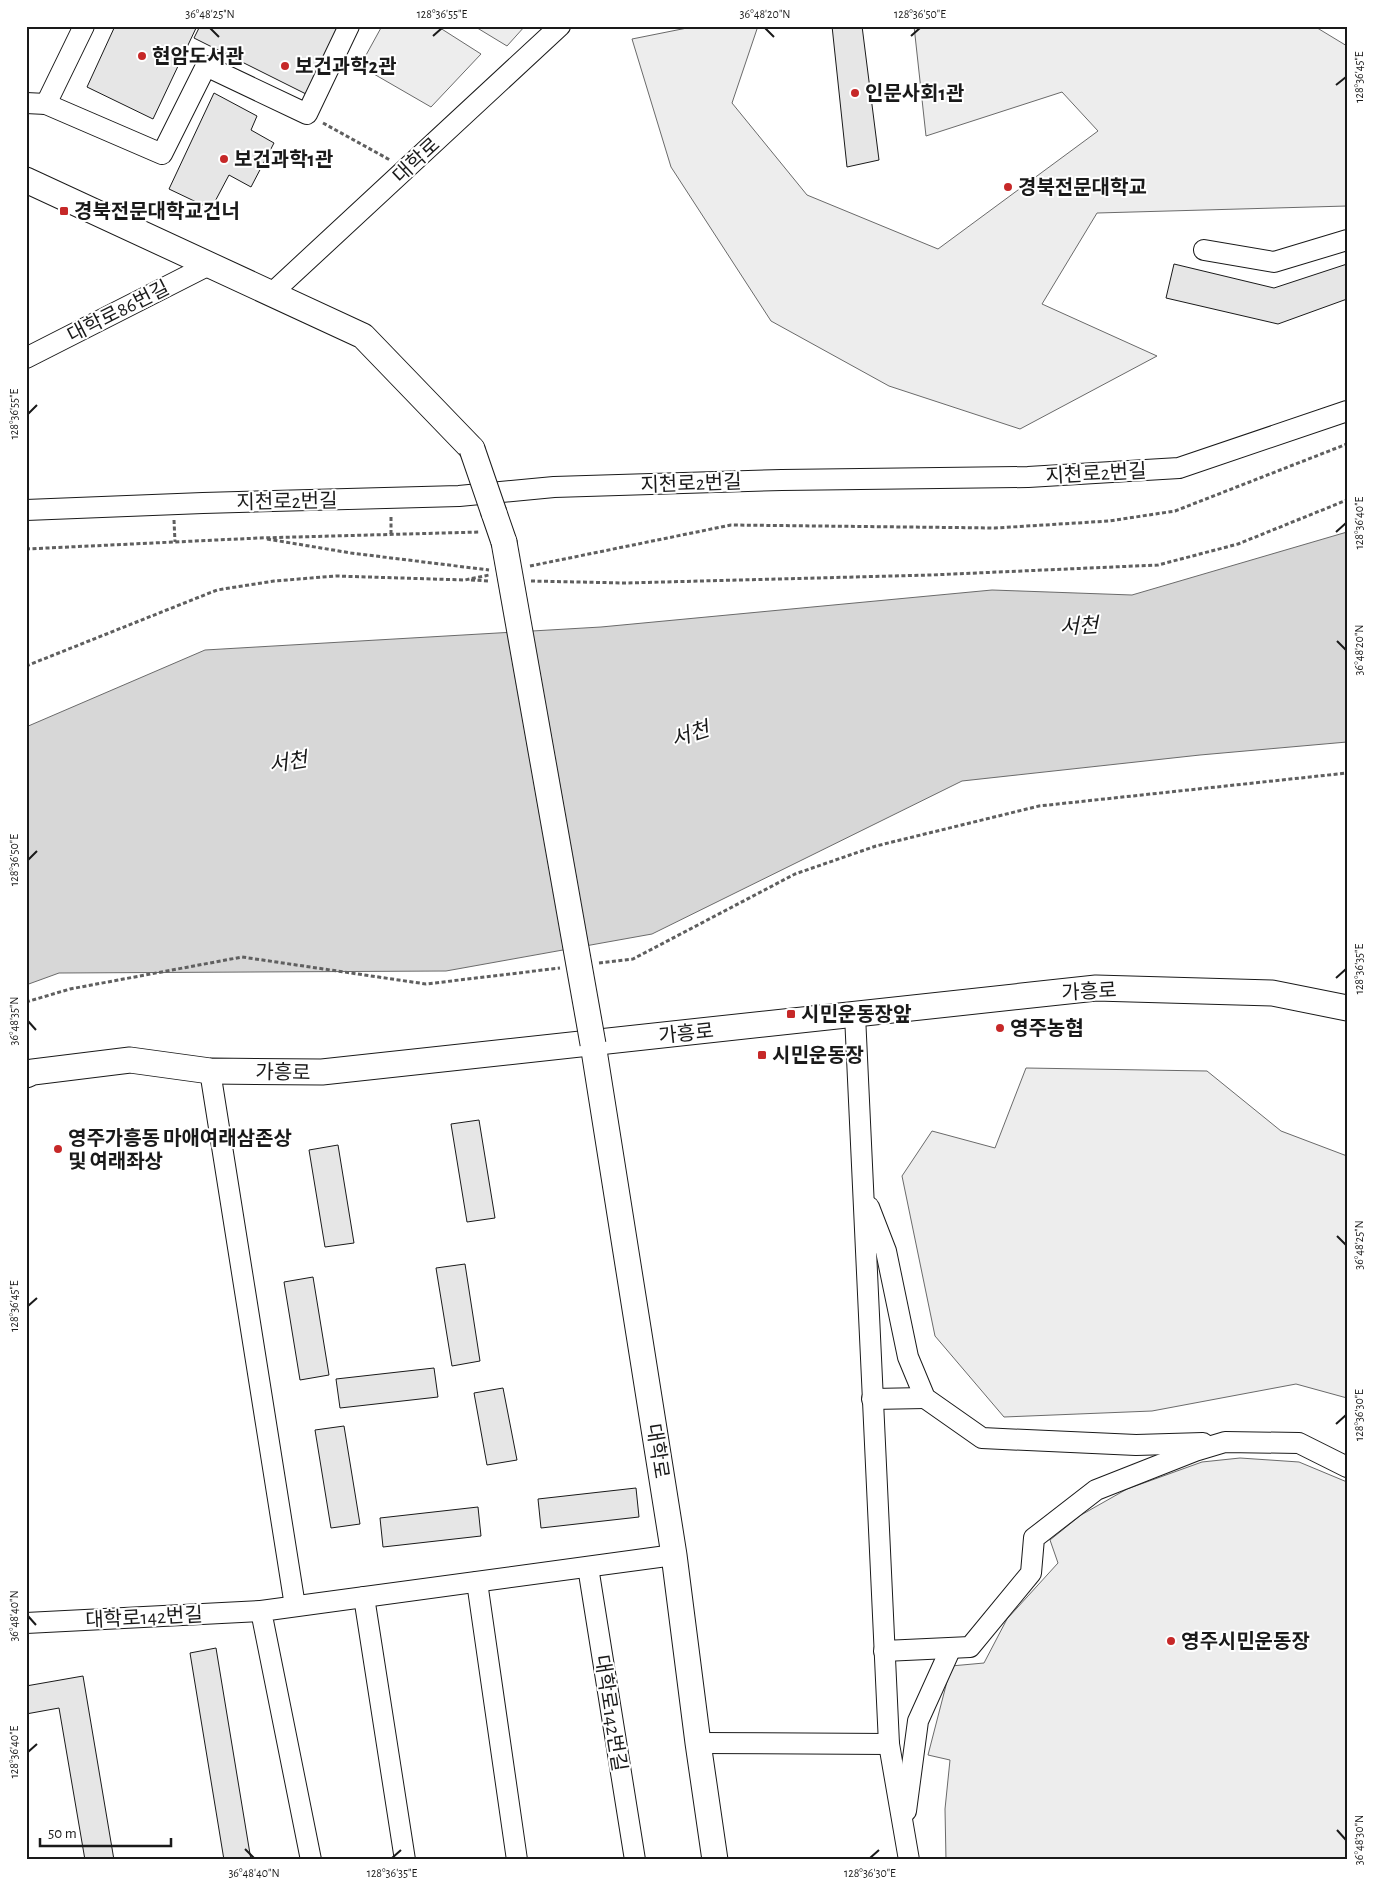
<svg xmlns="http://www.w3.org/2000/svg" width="1373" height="1886" viewBox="0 0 1373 1886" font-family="'Alegreya Sans','Noto Sans KR',sans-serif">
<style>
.built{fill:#ededed;stroke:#6a6a6a}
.water{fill:#d7d7d7;stroke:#6a6a6a}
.building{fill:#e6e6e6;stroke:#1a1a1a}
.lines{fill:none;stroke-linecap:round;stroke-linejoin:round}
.minor-casing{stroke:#1a1a1a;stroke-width:22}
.major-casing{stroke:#1a1a1a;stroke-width:27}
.path{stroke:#5f5f5f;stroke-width:3;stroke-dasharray:4 2.5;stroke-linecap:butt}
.minor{stroke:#fff;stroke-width:20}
.major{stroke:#fff;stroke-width:25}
.major-bridge-casing{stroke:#1a1a1a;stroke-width:27;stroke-linecap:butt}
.major-bridge{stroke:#fff;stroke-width:25}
.ticks{fill:none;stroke:#1a1a1a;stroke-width:2}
.poi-dot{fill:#c62828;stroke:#fff;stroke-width:2}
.labels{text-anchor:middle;stroke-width:4;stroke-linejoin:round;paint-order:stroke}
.poi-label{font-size:20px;font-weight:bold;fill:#1a1a1a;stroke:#fff;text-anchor:start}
.street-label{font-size:20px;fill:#1a1a1a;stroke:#fff}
.water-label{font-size:21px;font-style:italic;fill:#1a1a1a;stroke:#fff}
.neatline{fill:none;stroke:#1a1a1a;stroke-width:2}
.ticks-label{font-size:12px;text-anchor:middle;fill:#1a1a1a}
</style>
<rect width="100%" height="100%" fill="#fff"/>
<g class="built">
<path d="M 382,26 L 437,26 L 481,54 L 431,107 L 360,66 Z"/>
<path d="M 474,26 L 525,26 L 507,46 Z"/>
<path d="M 697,26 L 758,26 L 732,103 L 807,195 L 938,249 L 1098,131 L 1062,92 L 926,136 L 914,26 L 1314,26 L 1347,46 L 1347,206 L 1097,213 L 1042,304 L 1157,356 L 1020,429 L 889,386 L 771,321 L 671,167 L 632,39 Z"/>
<path d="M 1026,1068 L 1207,1071 L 1281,1131 L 1347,1156 L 1347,1398 L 1296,1384 L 1152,1411 L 1004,1417 L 935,1336 L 902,1176 L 932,1131 L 995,1148 Z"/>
<path d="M 1240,1458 L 1299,1462 L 1347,1482 L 1347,1860 L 946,1860 L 945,1809 L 950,1760 L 928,1755 L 951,1666 L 984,1663 L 1007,1619 L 1058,1563 L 1050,1540 L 1081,1515 L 1127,1489 L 1202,1462 Z"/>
</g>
<path class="water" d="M 1347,532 L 1347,742 L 1200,755 L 962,781 L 652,934 L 446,971 L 59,973 L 26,985 L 26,727 L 205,650 L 601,627 L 992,590 L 1132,595 Z"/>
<g class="building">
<path d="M 115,26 L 197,26 L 153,119 L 87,87 Z"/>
<path d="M 200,26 L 338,26 L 306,94 L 194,38 Z"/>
<path d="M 832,26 L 862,26 L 879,160 L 847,167 Z"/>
<path d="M 214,93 L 257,116 L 251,130 L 274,143 L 251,187 L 229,175 L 211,209 L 169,189 Z"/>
<path d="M 1174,264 L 1274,288 L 1347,264 L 1347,299 L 1278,324 L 1166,298 Z"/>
<path d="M 479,1120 L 495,1218 L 467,1222 L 451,1124 Z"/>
<path d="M 338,1145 L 354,1243 L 325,1247 L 309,1150 Z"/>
<path d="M 465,1264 L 480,1361 L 452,1366 L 436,1268 Z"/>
<path d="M 313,1277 L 329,1375 L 300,1380 L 284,1282 Z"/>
<path d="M 434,1368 L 438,1397 L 340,1408 L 336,1379 Z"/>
<path d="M 503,1388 L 517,1460 L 487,1465 L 474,1393 Z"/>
<path d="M 344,1426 L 360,1524 L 331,1528 L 315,1430 Z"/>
<path d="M 636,1488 L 639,1517 L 541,1528 L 538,1499 Z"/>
<path d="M 478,1507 L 481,1536 L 383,1547 L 380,1518 Z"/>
<path d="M 216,1648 L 251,1860 L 224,1860 L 190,1653 Z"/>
<path d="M 83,1676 L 114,1860 L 85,1860 L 59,1708 L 26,1714 L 26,1686 Z"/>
</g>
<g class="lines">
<defs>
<g id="minor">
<path d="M 26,103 L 46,104 L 162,154 L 206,66 L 307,114 L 349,26"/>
<path d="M 46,104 L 84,26"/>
<path d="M 1204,250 L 1274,262 L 1347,240"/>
<path d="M 272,293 L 560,26"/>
<path d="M 26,358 L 209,265"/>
<path d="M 26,510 L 203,503 L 459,496 L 554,487 L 782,480 L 1028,477 L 1179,468 L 1347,411"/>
<path d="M 855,1015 L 889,1744 L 909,1860"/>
<path d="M 210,1071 L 295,1606"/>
<path d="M 869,1207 L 886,1251 L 908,1357 L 925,1398 L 982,1438 L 1136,1445 L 1203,1443"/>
<path d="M 872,1399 L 925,1398"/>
<path d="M 588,1567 L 635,1860"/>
<path d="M 477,1582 L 517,1860"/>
<path d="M 364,1597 L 405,1860"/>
<path d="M 26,1623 L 261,1611"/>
<path d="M 884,1651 L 970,1647 L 1031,1573 L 1034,1538 L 1096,1490 L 1195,1451 L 1225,1442 L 1299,1443 L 1347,1467"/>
<path d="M 698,1743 L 889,1744"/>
<path d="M 906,1811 L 918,1721 L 951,1648"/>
<path d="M 311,1860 L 261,1611 L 674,1555"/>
</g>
<g id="major">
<path d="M 26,180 L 363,336 L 472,449"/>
<path d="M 494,513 L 504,542"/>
<path d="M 593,1044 L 674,1555 L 698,1743 L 715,1860"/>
<path d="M 26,1075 L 33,1072 L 130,1060 L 210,1071 L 322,1072 L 1096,988 L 1272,993 L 1347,1008"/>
</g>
</defs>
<use href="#minor" class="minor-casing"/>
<use href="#major" class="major-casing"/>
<g class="path">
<path d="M 323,123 L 390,160"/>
<path d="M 174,520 L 175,542"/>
<path d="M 391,534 L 391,515"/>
<path d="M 267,539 L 351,553 L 489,570"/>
<path d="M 26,549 L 259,538 L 480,532"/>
<path d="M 530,566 L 731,525 L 995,528 L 1109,521 L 1175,511 L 1347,444"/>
<path d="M 471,580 L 490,581"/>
<path d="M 531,581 L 625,583 L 931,575 L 1158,565 L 1238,544 L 1347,500"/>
<path d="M 26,666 L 217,590 L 274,581 L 336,576 L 465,580 L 489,575"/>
<path d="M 599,963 L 633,959 L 795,874 L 876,846 L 1039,806 L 1347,773"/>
<path d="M 26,1002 L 70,989 L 242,957 L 426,984 L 560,968"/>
</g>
<use href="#minor" class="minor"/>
<use href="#major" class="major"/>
<defs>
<g id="major-bridge">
<path d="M 472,449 L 494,513"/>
<path d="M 504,542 L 593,1044"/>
</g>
</defs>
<use href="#major-bridge" class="major-bridge-casing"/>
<use href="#major-bridge" class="major-bridge"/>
</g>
<path class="ticks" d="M 210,28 L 219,37M 765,28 L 774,37M 433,36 L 442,28M 911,36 L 920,28M 1336,85 L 1346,77M 28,414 L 37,405M 1336,532 L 1346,523M 1337,641 L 1346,650M 28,860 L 37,851M 1336,978 L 1346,969M 28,1021 L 36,1030M 1337,1236 L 1346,1245M 28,1306 L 37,1298M 1336,1424 L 1346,1415M 28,1616 L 36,1625M 28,1752 L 37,1744M 1337,1830 L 1346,1840M 245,1849 L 254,1858M 392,1858 L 401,1850M 870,1858 L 879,1850"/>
<g class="poi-dot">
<circle cx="142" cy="56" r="5"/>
<circle cx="285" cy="66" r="5"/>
<circle cx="855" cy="93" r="5"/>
<circle cx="224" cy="159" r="5"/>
<circle cx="1008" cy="187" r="5"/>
<rect x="59" y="206" width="10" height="10" rx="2.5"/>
<rect x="786" y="1009" width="10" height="10" rx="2.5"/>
<circle cx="1000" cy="1028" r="5"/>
<rect x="757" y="1050" width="10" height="10" rx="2.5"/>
<circle cx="58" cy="1149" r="5"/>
<circle cx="1171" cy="1641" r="5"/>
</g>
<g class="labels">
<g class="poi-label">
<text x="152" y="63">현암도서관</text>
<text x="295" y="73">보건과학2관</text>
<text x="865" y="100">인문사회1관</text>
<text x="234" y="166">보건과학1관</text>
<text x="1018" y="194">경북전문대학교</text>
<text x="74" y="218">경북전문대학교건너</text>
<text x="801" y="1021">시민운동장앞</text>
<text x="1010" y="1035">영주농협</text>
<text x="772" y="1062">시민운동장</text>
<text x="68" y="1145">영주가흥동 마애여래삼존상<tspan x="68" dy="23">및 여래좌상</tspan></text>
<text x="1181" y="1648">영주시민운동장</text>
</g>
<g class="street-label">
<text transform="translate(416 160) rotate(-43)" y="7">대학로</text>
<text transform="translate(118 311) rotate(-27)" y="7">대학로86번길</text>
<text transform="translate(1096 473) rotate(-3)" y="7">지천로2번길</text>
<text transform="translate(691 483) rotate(-2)" y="7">지천로2번길</text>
<text transform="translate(287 501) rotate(-1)" y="7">지천로2번길</text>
<text transform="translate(1089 991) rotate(-3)" y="7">가흥로</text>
<text transform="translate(686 1033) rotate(-6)" y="7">가흥로</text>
<text transform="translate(283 1072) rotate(1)" y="7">가흥로</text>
<text transform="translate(658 1451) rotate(81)" y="7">대학로</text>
<text transform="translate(144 1617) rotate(-3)" y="7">대학로142번길</text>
<text transform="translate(611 1713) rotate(81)" y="7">대학로142번길</text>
</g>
<g class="water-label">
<text transform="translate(1079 626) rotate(-3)" y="7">서천</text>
<text transform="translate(690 734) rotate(-18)" y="7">서천</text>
<text transform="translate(288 762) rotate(-9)" y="7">서천</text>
</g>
</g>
<rect width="1373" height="1886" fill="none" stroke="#ffffff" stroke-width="55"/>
<path d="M40 1838v8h131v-8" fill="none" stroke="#1a1a1a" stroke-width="2.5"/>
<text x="48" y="1838" font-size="15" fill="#1a1a1a" stroke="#ffffff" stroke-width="4" paint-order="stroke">50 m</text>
<rect x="28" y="28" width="1318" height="1830" class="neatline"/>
<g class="ticks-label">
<text x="210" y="18">36°48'25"N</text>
<text x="442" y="18">128°36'55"E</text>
<text x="765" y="18">36°48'20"N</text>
<text x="920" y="18">128°36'50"E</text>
<text transform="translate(1359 77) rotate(-90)" y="4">128°36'45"E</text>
<text transform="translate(14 414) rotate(-90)" y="4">128°36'55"E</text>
<text transform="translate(1359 523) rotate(-90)" y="4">128°36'40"E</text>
<text transform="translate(1359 650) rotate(-90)" y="4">36°48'20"N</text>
<text transform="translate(14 860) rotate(-90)" y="4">128°36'50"E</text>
<text transform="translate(1359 969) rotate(-90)" y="4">128°36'35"E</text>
<text transform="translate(14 1021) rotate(-90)" y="4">36°48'35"N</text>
<text transform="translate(1359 1245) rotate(-90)" y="4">36°48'25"N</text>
<text transform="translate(14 1306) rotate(-90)" y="4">128°36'45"E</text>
<text transform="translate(1359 1415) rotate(-90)" y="4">128°36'30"E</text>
<text transform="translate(14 1616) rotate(-90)" y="4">36°48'40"N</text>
<text transform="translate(14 1752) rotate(-90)" y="4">128°36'40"E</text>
<text transform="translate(1359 1840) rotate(-90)" y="4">36°48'30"N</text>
<text x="254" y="1877">36°48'40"N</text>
<text x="392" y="1877">128°36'35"E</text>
<text x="870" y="1877">128°36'30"E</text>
</g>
</svg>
